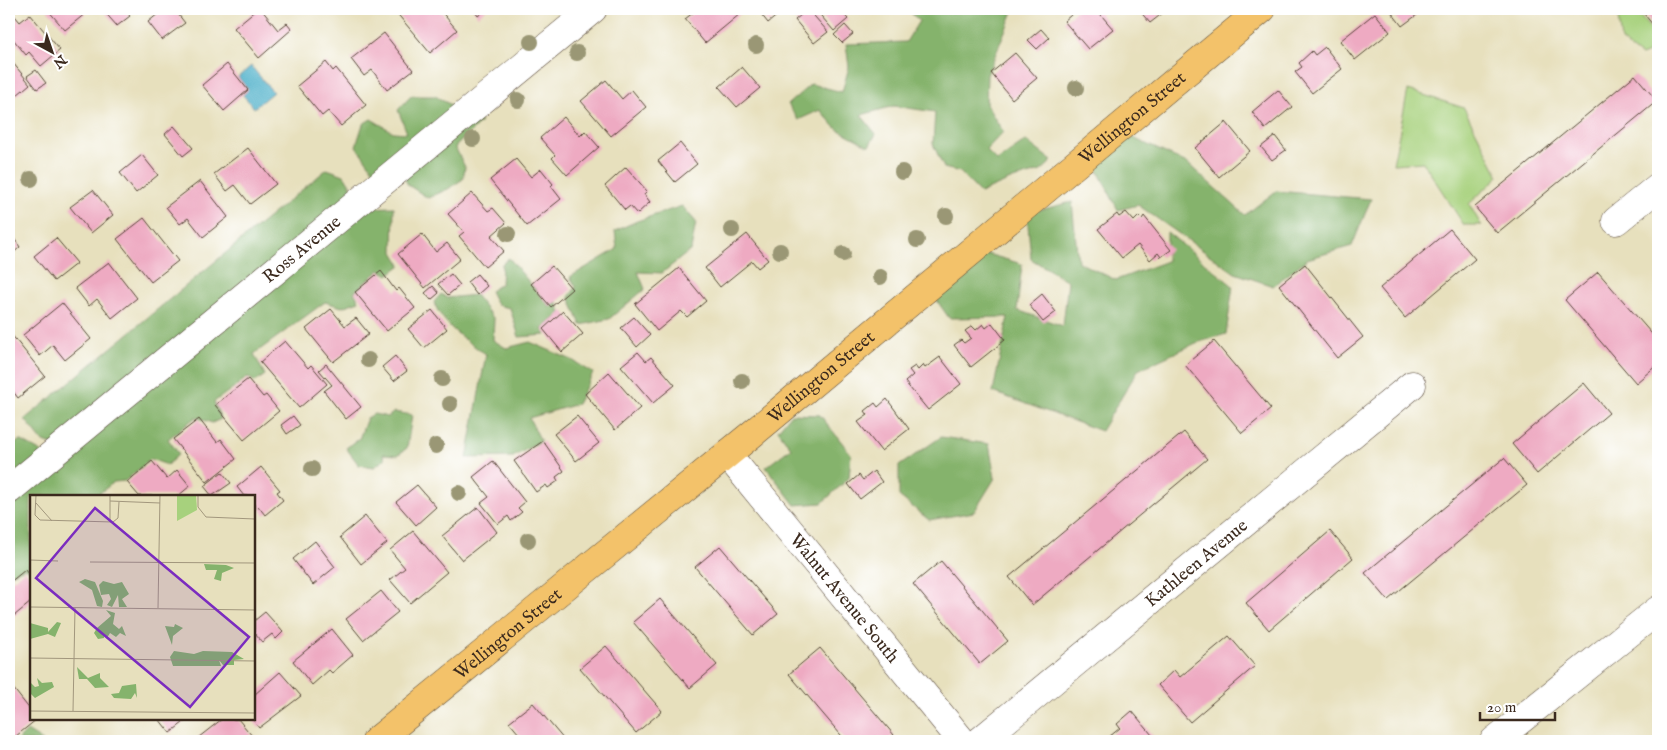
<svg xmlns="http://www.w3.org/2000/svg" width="1667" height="750" viewBox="0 0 1667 750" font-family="'IM FELL English',serif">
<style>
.green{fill:#a7d17d;stroke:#717e4e}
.forest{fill:#85b36c;stroke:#606e45}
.water{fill:#49aec8;stroke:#426c73}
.building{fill:#eeaac2}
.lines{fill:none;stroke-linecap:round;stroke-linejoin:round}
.minor-casing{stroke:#554536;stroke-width:29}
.major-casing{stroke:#554536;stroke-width:29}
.minor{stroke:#fff;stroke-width:28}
.major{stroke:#f3c26a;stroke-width:28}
.tree{fill:#9a9775}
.labels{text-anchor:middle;stroke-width:4.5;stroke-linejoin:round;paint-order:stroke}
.street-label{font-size:18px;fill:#3b2a1e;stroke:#fff}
.inset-road{fill:none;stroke:#a2977d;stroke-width:1}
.view{fill:#7b2cbf;fill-opacity:0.15;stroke:#7b2cbf;stroke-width:2.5}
.inset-edge{fill:none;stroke:#3b2a1e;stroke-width:2.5}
</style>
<rect width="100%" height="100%" fill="#fff"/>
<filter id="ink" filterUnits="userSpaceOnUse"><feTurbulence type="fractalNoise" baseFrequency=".02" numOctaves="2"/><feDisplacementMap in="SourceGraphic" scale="10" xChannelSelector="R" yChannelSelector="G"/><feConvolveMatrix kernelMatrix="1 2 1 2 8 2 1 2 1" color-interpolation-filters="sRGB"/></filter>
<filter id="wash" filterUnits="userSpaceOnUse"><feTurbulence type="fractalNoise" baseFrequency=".0096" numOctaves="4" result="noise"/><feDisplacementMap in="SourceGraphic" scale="20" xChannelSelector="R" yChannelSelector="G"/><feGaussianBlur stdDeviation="1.12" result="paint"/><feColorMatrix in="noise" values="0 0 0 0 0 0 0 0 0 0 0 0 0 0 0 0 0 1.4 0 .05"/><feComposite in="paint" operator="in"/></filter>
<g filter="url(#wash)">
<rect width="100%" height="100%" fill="#e7e0bd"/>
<g class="green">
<path d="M 1617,9 L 1634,9 L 1658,38 L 1658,49 L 1641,56 L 1621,41 Z"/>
<path d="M 1408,90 L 1464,108 L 1499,176 L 1469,204 L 1481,225 L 1464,225 L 1423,162 L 1393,164 Z"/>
</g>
<g class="forest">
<path d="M 907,9 L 1014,9 L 987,75 L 986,104 L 1003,132 L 986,150 L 997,161 L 1026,141 L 1052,161 L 1041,171 L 1013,179 L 980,193 L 960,172 L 944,168 L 933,144 L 935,112 L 894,106 L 861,115 L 876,134 L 869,146 L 837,129 L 820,110 L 798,120 L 788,104 L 811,84 L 842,92 L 849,67 L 846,44 L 906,42 L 919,21 Z"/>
<path d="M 411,96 L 435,96 L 481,122 L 455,147 L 465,167 L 463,179 L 448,189 L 428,198 L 408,185 L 398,166 L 377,175 L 356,146 L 363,124 L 371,119 L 393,132 L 407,133 L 398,110 Z"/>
<path d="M 1131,137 L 1187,163 L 1245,215 L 1276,191 L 1371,199 L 1352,246 L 1307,259 L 1273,286 L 1235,273 L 1138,205 L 1118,210 L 1092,159 Z"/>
<path d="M 327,169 L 344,175 L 365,208 L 394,207 L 393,252 L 401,265 L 388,275 L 380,270 L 354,292 L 359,301 L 342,307 L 325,302 L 254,354 L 265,375 L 255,382 L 248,377 L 214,402 L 221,419 L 212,423 L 196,417 L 168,439 L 179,454 L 167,465 L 151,459 L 125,481 L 114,482 L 96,496 L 31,496 L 31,571 L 25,568 L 9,575 L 9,449 L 20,440 L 54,459 L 70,450 L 43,442 L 25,419 Z"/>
<path d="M 1072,202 L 1078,262 L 1116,280 L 1167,261 L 1167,232 L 1233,286 L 1226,334 L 1196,343 L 1138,370 L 1101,431 L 993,392 L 1008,317 L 949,318 L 933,295 L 987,254 L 1022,264 L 1017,310 L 1063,326 L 1068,281 L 1031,259 L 1027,213 Z"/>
<path d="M 682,206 L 696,222 L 691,250 L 662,273 L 638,272 L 645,289 L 609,319 L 581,325 L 569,297 L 576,287 L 570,277 L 617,249 L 615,231 L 637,221 Z"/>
<path d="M 509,258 L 550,307 L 557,302 L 561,313 L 542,329 L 546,335 L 519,337 L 510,308 L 497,305 L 490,291 L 501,284 L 502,264 Z"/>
<path d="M 441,294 L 447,298 L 475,295 L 494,319 L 493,340 L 506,348 L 530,342 L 572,360 L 593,373 L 577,404 L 529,418 L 541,441 L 513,457 L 467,458 L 486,354 C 466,341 442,325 434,302 Z"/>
<path d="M 394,412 L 412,415 L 407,448 L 398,455 L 383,454 L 385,459 L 374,467 L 359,465 L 346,448 L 359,439 L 367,418 L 374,414 L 388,417 Z"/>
<path d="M 791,414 L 820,415 L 851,454 L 849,478 L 822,503 L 795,505 L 766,467 L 791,448 L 778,430 Z"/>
<path d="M 941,437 L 989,444 L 995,478 L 974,512 L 929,520 L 899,496 L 899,466 Z"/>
<path d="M 27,731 L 43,741 L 17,741 Z"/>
</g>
<path class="water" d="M 251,66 L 273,92 L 254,108 L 243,95 L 248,90 L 238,77 Z"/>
<g id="blocks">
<g class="building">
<path d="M 47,9 L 91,9 L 65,30 Z"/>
<path d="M 102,9 L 124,9 L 130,16 L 117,26 Z"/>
<path d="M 164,9 L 174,9 L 185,23 L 162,40 L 148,22 Z"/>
<path d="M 257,9 L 261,9 L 278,30 L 287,23 L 292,29 L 259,58 L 234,28 Z"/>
<path d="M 398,9 L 439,9 L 457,30 L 430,53 L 395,11 Z"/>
<path d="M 473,9 L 487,9 L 478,16 Z"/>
<path d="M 698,9 L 746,9 L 705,43 L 685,19 Z"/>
<path d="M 757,9 L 785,9 L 768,23 Z"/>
<path d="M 808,9 L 828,32 L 814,43 L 795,20 Z"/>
<path d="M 815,9 L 839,9 L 848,19 L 834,31 Z"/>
<path d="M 1078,9 L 1096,9 L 1113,29 L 1088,49 L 1064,21 Z"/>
<path d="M 1138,9 L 1168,9 L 1150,23 Z"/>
<path d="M 1389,9 L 1425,9 L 1402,26 Z"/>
<path d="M 1640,9 L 1658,9 L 1658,31 Z"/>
<path d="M 1375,13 L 1390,32 L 1355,60 L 1340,41 Z"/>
<path d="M 30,14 L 60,50 L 41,66 L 29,52 L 26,55 L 9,34 L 9,21 L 15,16 L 20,22 Z"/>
<path d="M 845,25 L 853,34 L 842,43 L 834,35 Z"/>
<path d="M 1041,29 L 1049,38 L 1037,49 L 1028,40 Z"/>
<path d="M 384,33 L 413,70 L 387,90 L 372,70 L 364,76 L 351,59 Z"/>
<path d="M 1325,47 L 1342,69 L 1312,93 L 1295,72 L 1302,67 L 1299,63 L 1312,51 L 1315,55 Z"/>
<path d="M 1015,53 L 1037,78 L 1012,99 L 991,73 Z"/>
<path d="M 9,58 L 30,84 L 17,95 L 9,84 Z"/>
<path d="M 326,62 L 333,71 L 336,68 L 366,105 L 341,126 L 328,111 L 322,116 L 297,86 Z"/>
<path d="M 227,64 L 248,90 L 224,111 L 202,85 Z"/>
<path d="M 742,67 L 760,88 L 737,107 L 719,87 Z"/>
<path d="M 36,70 L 46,83 L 37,89 L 27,76 Z"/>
<path d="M 1635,75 L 1657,101 L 1497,233 L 1475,207 Z"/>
<path d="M 606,80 L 622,99 L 632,90 L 646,107 L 611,136 L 581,101 Z"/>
<path d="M 1278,90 L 1292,107 L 1265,129 L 1252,112 Z"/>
<path d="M 564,117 L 580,136 L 585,131 L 599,147 L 567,175 L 552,158 L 555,155 L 540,138 Z"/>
<path d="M 1226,122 L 1250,151 L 1219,177 L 1195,148 Z"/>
<path d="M 174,126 L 193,148 L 183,156 L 165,134 Z"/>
<path d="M 1275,136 L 1286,150 L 1272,160 L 1261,147 Z"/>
<path d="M 680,143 L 697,164 L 675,182 L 658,161 Z"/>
<path d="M 248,148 L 276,184 L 250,204 L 235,185 L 227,191 L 214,174 Z"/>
<path d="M 142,155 L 158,175 L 136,193 L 120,173 Z"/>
<path d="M 516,159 L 531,177 L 541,169 L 553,184 L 551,186 L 561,199 L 527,226 L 490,180 Z"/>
<path d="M 626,167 L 647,191 L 644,194 L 650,202 L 637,214 L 630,206 L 625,210 L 605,186 Z"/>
<path d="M 200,181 L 228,217 L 203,237 L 188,218 L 180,224 L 166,207 Z"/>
<path d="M 93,190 L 113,215 L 91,233 L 70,207 Z"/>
<path d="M 472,193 L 488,211 L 493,208 L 506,223 L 491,236 L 504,251 L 485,267 L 459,236 L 464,232 L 448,214 Z"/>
<path d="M 1126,212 L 1134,221 L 1139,216 L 1142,219 L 1144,216 L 1171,250 L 1161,257 L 1158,253 L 1150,260 L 1138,245 L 1122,258 L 1098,229 L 1117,214 L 1119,217 Z"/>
<path d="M 144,218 L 178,261 L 151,282 L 117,239 Z"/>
<path d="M 1450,229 L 1475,259 L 1405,318 L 1380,288 Z"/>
<path d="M 422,234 L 436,252 L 447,243 L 460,259 L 425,288 L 398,254 Z"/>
<path d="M 747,234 L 768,260 L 758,268 L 752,261 L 720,287 L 705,268 Z"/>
<path d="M 13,237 L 20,247 L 9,257 L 9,240 Z"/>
<path d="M 56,238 L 77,263 L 54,281 L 34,256 Z"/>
<path d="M 109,262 L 137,298 L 112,318 L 97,299 L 89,306 L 75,288 Z"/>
<path d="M 1305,264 L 1363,337 L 1337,358 L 1279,285 Z"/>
<path d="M 552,266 L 572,289 L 551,307 L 531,284 Z"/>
<path d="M 679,268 L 706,301 L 687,317 L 681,311 L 657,331 L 635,304 Z"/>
<path d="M 381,271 L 396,291 L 399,288 L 415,308 L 387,331 L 355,292 Z"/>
<path d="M 1598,272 L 1658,341 L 1658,364 L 1636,383 L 1565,300 Z"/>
<path d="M 451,274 L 460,285 L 448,295 L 438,284 Z"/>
<path d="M 477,274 L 487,286 L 477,295 L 467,282 Z"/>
<path d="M 433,286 L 439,293 L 431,300 L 425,293 Z"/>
<path d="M 1042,294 L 1056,312 L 1043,322 L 1029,305 Z"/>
<path d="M 62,303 L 91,339 L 65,360 L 53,345 L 40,356 L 23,335 Z"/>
<path d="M 331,309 L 345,326 L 356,318 L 369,334 L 333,362 L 306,329 Z"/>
<path d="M 432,310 L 447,329 L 424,348 L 408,329 Z"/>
<path d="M 563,311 L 583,334 L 562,352 L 543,329 Z"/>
<path d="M 634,317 L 650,335 L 637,347 L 621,328 Z"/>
<path d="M 992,323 L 1005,340 L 971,367 L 954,345 L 961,340 L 964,343 L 971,338 L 965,331 L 972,326 L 976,330 L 983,324 L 986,328 Z"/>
<path d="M 11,334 L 45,376 L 18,398 L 9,386 L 9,335 Z"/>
<path d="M 285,341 L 308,368 L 311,365 L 327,384 L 299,408 L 260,362 Z"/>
<path d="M 1214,341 L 1271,409 L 1242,433 L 1185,365 Z"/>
<path d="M 638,352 L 646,361 L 651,357 L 675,385 L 653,403 L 621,366 Z"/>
<path d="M 395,356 L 407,371 L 394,381 L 382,367 Z"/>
<path d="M 940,357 L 961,384 L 928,410 L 905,382 L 913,375 L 909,370 L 915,366 L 918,370 L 923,365 L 925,368 Z"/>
<path d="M 326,364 L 361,407 L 346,419 L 324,391 L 332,385 L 319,370 Z"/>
<path d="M 609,372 L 640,408 L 615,430 L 585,394 Z"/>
<path d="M 248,379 L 263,397 L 266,395 L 279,411 L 244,440 L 215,405 Z"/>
<path d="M 1584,383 L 1609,413 L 1537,474 L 1512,444 Z"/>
<path d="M 887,399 L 909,429 L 881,451 L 858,422 L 868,415 L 865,411 L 875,403 L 878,407 Z"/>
<path d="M 293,416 L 300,425 L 287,434 L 281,425 Z"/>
<path d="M 577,416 L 599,443 L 576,461 L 554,434 Z"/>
<path d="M 199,419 L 217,442 L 221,439 L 236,459 L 207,482 L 173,439 Z"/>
<path d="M 1184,432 L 1207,459 L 1032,605 L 1009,577 Z"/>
<path d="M 543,441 L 564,471 L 556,477 L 558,481 L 548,488 L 546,485 L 536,492 L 514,461 Z"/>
<path d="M 1504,458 L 1527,485 L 1388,600 L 1365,573 Z"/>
<path d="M 152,461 L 167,479 L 177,470 L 190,486 L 178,496 L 139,496 L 127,482 Z"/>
<path d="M 493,461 L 525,502 L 518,508 L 522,512 L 511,521 L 508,516 L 498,524 L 481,503 L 489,497 L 473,477 Z"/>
<path d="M 261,467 L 280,490 L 277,492 L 283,500 L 265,515 L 258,506 L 254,510 L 254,496 L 244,496 L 237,487 Z"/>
<path d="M 874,471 L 882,482 L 860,499 L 848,484 L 859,475 L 863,480 Z"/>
<path d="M 222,472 L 231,483 L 212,496 L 204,486 Z"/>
<path d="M 417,485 L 436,507 L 416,525 L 396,502 Z"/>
<path d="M 478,507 L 497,532 L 462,560 L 442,536 Z"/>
<path d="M 365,516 L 387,543 L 361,564 L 340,537 Z"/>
<path d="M 413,531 L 447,572 L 410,603 L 390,580 L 405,568 L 390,550 Z"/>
<path d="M 1330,531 L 1353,558 L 1269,630 L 1246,603 Z"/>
<path d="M 315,541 L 335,567 L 313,585 L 293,559 Z"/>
<path d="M 720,546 L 778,614 L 753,635 L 695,567 Z"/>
<path d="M 941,561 L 1008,641 L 980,664 L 913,584 Z"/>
<path d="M 25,570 L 31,578 L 31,602 L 9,620 L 9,583 Z"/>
<path d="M 381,591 L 398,612 L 363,640 L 346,619 Z"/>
<path d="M 660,599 L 717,665 L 690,688 L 633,622 Z"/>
<path d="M 265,612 L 283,632 L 276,639 L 272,634 L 262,642 L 254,633 L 254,621 Z"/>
<path d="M 332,629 L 353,655 L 332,673 L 329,670 L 312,685 L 293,661 Z"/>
<path d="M 1229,636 L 1255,666 L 1190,722 L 1158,685 L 1174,670 L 1180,677 Z"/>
<path d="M 606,646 L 662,711 L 636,733 L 580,668 Z"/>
<path d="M 820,648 L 894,735 L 886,741 L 846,741 L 789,674 Z"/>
<path d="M 280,672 L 301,696 L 259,728 L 252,719 L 254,719 L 254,695 Z"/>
<path d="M 9,683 L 31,711 L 31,719 L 37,719 L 10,741 Z"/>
<path d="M 533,703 L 565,741 L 525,741 L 509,722 Z"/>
<path d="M 1132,711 L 1157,741 L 1104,741 L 1120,728 L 1117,724 Z"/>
<path d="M 159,719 L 188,719 L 170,733 Z"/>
<path d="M 222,719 L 238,719 L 253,737 L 248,741 L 194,741 Z"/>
</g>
</g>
</g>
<g filter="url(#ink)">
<use href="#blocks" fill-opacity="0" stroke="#554536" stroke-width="1"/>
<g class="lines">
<defs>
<g id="minor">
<path d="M 1616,221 L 1658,187"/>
<path id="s1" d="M 727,454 L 962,741"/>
<path id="s2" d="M 9,490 L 593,9"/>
<path id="s3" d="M 980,741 L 1412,385"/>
<path d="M 1494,741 L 1658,610"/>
</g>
<g id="major">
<path id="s4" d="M 376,741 L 752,434 L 1262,9"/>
</g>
</defs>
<use href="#minor" class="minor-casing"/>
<use href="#major" class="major-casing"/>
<use href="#minor" class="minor"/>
<use href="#major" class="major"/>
</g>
<g class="tree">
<circle cx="531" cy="42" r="8"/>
<circle cx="756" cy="45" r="8"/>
<circle cx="577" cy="53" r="8"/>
<circle cx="1076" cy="88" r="8"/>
<circle cx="518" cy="100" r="8"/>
<circle cx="473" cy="139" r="8"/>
<circle cx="902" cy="172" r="8"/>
<circle cx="31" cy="179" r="8"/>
<circle cx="946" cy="216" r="8"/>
<circle cx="732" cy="230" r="8"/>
<circle cx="508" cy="234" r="8"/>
<circle cx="917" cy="240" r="8"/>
<circle cx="780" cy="251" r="8"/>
<circle cx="843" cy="254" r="8"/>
<circle cx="880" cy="277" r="8"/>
<circle cx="368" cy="360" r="8"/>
<circle cx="442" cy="379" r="8"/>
<circle cx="742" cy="381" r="8"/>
<circle cx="450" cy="404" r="8"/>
<circle cx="436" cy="446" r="8"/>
<circle cx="312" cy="469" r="8"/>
<circle cx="459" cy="493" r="8"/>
<circle cx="528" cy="540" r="8"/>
</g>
</g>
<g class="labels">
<g class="street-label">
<text dy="6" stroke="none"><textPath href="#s4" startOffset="980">Wellington Street</textPath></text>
<text dy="6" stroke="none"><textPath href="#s2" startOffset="379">Ross Avenue</textPath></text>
<text dy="6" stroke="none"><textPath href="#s4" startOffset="575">Wellington Street</textPath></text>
<text dy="6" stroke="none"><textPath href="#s3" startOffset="280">Kathleen Avenue</textPath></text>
<text dy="6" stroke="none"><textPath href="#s1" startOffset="186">Walnut Avenue South</textPath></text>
<text dy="6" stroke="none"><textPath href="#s4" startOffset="170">Wellington Street</textPath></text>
</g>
</g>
<g transform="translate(30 495)">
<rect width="225" height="225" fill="#e7e0bd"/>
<path d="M 147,0 L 166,0 L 167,15 L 147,26 Z" fill="#a7d17d"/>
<path d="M 174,69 L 196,70 L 204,73 L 192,78 L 191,86 L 184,84 L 187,75 L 176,75 ZM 55,84 L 65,87 L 73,106 L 72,112 L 67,111 L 62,95 L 49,87 ZM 73,86 L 84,89 L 92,87 L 99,99 L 92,104 L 97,112 L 89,112 L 88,100 L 82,112 L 77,110 L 81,104 L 79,99 L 71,100 L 69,90 ZM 76,115 L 85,118 L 83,129 L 89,134 L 92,131 L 96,141 L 90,138 L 86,142 L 80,138 L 77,143 L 74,139 L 74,143 L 68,144 L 64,138 L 67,133 L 81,121 ZM 27,127 L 31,128 L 25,142 L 18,139 L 0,144 L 0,128 L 18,133 L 18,137 ZM 145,129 L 153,133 L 143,141 L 142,150 L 135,131 L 144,132 ZM 144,156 L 164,159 L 173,156 L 202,157 L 214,164 L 204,165 L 204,170 L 193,170 L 189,165 L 191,171 L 143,171 L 140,162 ZM 47,172 L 58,183 L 70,178 L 70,183 L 79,192 L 65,193 L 57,184 L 49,184 ZM 7,183 L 12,188 L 22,187 L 24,192 L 5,203 L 0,198 L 0,187 L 5,192 L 9,191 ZM 106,189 L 107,203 L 105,198 L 101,204 L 84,203 L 81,199 L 89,198 L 92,191 Z" fill="#85b36c"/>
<path class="inset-road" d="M 6,0 L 5,20 L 10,25 L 83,27 L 88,23 L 89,7M 168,0 L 168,12 L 176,22 L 225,24M 80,6 L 130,8M 6,8 L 22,26M 80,27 L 80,0M 0,65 L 28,66M 60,67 L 225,68M 0,112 L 225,115M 128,113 L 130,0M 0,163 L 225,166M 0,216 L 225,218M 43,216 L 45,113"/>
<path class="view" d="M 65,13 L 219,142 L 160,212 L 6,83 Z"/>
<rect width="225" height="225" class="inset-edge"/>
</g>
<rect width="1667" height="750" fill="none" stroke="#fff" stroke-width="30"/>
<g transform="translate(52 52) rotate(140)" stroke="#ffffff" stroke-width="4" paint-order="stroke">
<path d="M0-4L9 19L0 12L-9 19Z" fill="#3b2a1e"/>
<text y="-8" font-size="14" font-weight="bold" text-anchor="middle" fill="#3b2a1e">N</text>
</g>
<path d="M1480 712v8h75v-8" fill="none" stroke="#3b2a1e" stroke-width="2.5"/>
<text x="1487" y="712" font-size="15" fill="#3b2a1e" stroke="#ffffff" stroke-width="4" paint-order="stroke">20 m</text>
</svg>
